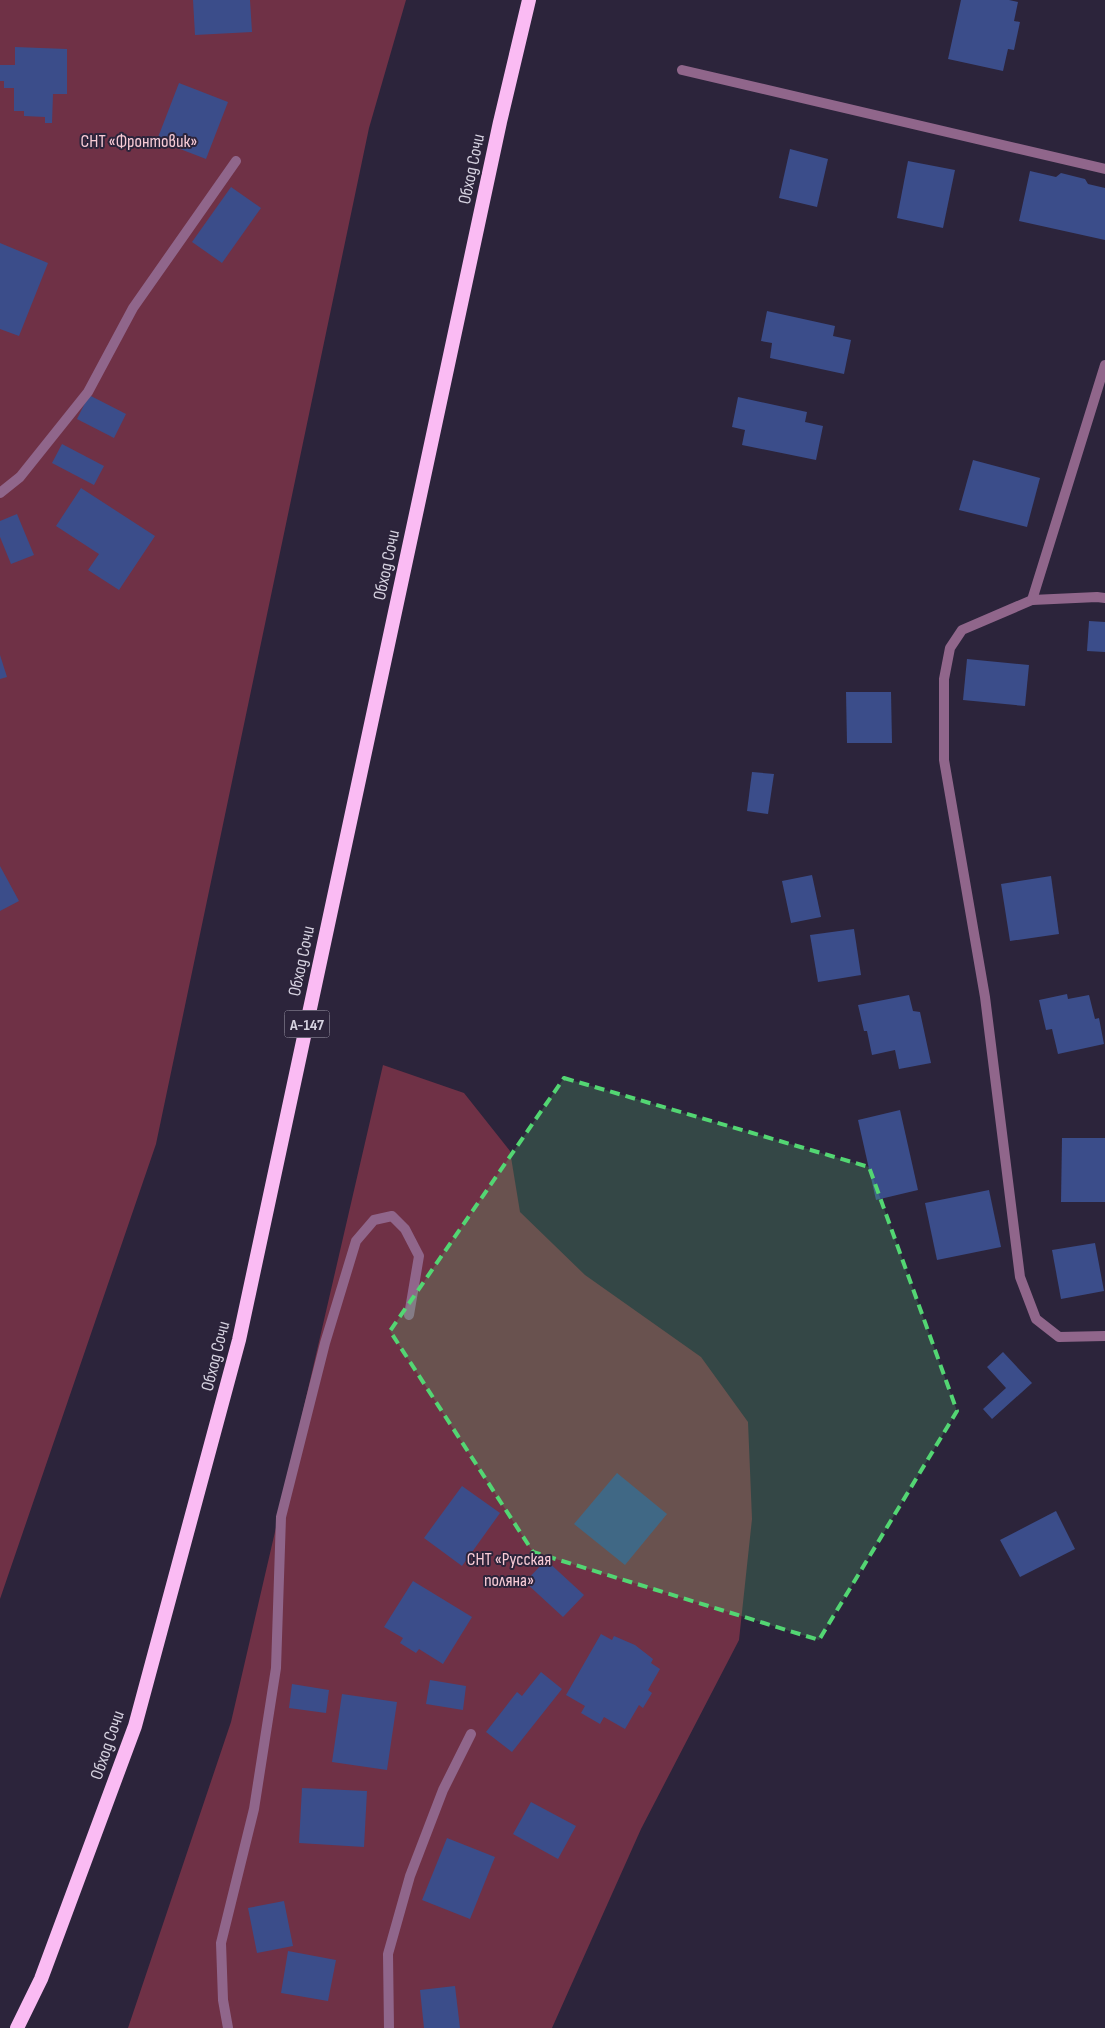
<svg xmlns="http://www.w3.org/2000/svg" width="1105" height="2028" viewBox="0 0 1105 2028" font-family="'Sofia Sans Condensed',sans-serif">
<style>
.green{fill:#6f3146}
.building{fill:#3b4d8a}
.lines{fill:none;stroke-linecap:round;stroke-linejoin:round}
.service{stroke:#90668b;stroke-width:10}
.minor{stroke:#90668b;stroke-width:10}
.trunk{stroke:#fabbf3;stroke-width:14}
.marked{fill:#53d673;fill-opacity:0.2;stroke:#53d673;stroke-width:4;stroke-dasharray:10 6;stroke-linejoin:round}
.labels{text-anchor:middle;stroke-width:4;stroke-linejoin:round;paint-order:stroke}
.shield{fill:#2c243b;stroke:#a39eae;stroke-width:1}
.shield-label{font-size:16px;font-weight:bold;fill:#d6d2e0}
.park-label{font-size:18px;fill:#f8cbd6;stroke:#2c243b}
.street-label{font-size:18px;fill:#d6d2e0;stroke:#2c243b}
</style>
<rect width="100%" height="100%" fill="#2c243b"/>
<g class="green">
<path d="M 0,0 L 406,0 L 369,128 L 156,1144 L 0,1599 Z"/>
<path d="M 383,1065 L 464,1093 L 510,1151 L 520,1212 L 585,1275 L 701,1357 L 748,1422 L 752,1519 L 739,1640 L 641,1829 L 552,2028 L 128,2028 L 231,1722 Z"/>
</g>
<g class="building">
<path d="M 193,0 L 250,0 L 252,32 L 195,35 Z"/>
<path d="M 961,0 L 1009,0 L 1018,2 L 1014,21 L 1020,22 L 1014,50 L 1008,49 L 1003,71 L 948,59 Z"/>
<path d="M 15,47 L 67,49 L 67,94 L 53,94 L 52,123 L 45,123 L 45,117 L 24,116 L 24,111 L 14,111 L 14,88 L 4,88 L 4,81 L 0,81 L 0,65 L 15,65 Z"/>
<path d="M 179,83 L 228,102 L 206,159 L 157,140 Z"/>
<path d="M 790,149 L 828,159 L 817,207 L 779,198 Z"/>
<path d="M 908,161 L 955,170 L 943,228 L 897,218 Z"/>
<path d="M 1030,171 L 1056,177 L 1061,173 L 1085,179 L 1088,184 L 1105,188 L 1105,240 L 1019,221 Z"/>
<path d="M 231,187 L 261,208 L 222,263 L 192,242 Z"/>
<path d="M 0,243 L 48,263 L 19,336 L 0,329 Z"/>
<path d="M 767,311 L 835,326 L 833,336 L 851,340 L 844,374 L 770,358 L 772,343 L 761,341 Z"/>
<path d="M 89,395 L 126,414 L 114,438 L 77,419 Z"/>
<path d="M 738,397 L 807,412 L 805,422 L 823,426 L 816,460 L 742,445 L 745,430 L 732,427 Z"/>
<path d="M 62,444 L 104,466 L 94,485 L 52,463 Z"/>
<path d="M 973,460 L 1040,478 L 1027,527 L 959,510 Z"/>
<path d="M 81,488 L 155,536 L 119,590 L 88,570 L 99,554 L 56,526 Z"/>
<path d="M 17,514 L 34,555 L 11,564 L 0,537 L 0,521 Z"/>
<path d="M 1089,621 L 1105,622 L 1105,652 L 1087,651 Z"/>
<path d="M 0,655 L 7,677 L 0,679 Z"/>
<path d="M 967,659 L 1029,665 L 1025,706 L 963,700 Z"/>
<path d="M 846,692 L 891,692 L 892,743 L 847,743 Z"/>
<path d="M 752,772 L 774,774 L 768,814 L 747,811 Z"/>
<path d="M 0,866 L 19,901 L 0,911 Z"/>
<path d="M 812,875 L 821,917 L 791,923 L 782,881 Z"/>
<path d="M 1051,876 L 1059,934 L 1010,941 L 1001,884 Z"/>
<path d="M 854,929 L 861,975 L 818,982 L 810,935 Z"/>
<path d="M 1067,994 L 1068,999 L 1089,995 L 1095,1019 L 1099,1018 L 1104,1044 L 1058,1054 L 1052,1029 L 1046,1030 L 1039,1000 Z"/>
<path d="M 909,995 L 913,1011 L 920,1012 L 931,1063 L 899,1069 L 895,1050 L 872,1055 L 867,1031 L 864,1031 L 858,1005 Z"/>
<path d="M 900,1110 L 918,1190 L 876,1200 L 858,1120 Z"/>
<path d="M 1062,1138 L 1105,1138 L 1105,1202 L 1061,1202 Z"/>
<path d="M 989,1190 L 1001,1247 L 937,1260 L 925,1203 Z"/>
<path d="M 1095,1243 L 1104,1291 L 1061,1299 L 1052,1250 Z"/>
<path d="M 1003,1352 L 1032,1383 L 992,1419 L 983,1409 L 1006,1388 L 987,1367 Z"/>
<path d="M 617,1473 L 667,1514 L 625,1565 L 574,1524 Z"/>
<path d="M 462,1486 L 500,1513 L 462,1566 L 424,1538 Z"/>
<path d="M 1056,1511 L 1075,1549 L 1020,1577 L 1000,1540 Z"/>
<path d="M 546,1560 L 584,1595 L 563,1617 L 525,1582 Z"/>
<path d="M 413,1581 L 472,1617 L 443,1664 L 419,1649 L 416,1653 L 400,1643 L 403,1638 L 384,1627 Z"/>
<path d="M 601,1634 L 612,1640 L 614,1636 L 635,1645 L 653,1659 L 651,1663 L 660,1669 L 648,1690 L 652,1693 L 643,1708 L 639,1705 L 625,1729 L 604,1717 L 600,1724 L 581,1713 L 585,1706 L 566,1695 Z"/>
<path d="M 541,1672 L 562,1689 L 512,1752 L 486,1732 L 517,1692 L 522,1696 Z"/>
<path d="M 430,1680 L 466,1686 L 463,1710 L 426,1704 Z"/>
<path d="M 292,1684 L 329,1690 L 326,1713 L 289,1708 Z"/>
<path d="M 342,1694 L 397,1702 L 387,1770 L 332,1762 Z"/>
<path d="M 302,1788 L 367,1791 L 364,1847 L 299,1843 Z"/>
<path d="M 531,1802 L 576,1826 L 558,1859 L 513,1834 Z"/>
<path d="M 447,1838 L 495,1857 L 470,1919 L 422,1900 Z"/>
<path d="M 284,1901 L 293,1946 L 257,1953 L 248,1908 Z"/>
<path d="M 288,1951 L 336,1960 L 328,2001 L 281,1993 Z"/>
<path d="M 455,1986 L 460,2028 L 424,2028 L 420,1990 Z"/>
</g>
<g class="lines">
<g class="service">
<path d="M 682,70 L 1105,169"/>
<path d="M 0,493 L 20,477 L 88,392 L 133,308 L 236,161"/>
<path d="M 1105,598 L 1097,597 L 1032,600 L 962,630 L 950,648 L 944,679 L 944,760 L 985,997 L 1020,1277 L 1036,1319 L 1059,1337 L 1105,1336"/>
<path d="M 1032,600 L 1105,365"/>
<path d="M 228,2028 L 223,2000 L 221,1943 L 254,1809 L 276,1668 L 281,1517 L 325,1343 L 356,1241 L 374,1220 L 392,1216 L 405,1229 L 419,1256 L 409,1315"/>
</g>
<path class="minor" d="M 389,2028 L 388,1954 L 410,1876 L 443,1790 L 471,1734"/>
<path class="trunk" d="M 17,2028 L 41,1979 L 135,1726 L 239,1340 L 500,122 L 529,0"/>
</g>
<path class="marked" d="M 564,1078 L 869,1167 L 957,1411 L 819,1640 L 533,1552 L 390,1331 Z"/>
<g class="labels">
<rect class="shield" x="284.5" y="1010.5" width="45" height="27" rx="4"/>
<g class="shield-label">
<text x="307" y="1030">А-147</text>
</g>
<g class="park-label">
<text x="139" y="147">СНТ «Фронтовик»</text>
<text x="509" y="1565">СНТ «Русская<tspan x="509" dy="21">поляна»</tspan></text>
</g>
<g class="street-label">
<text transform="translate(471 169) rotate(-78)" y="6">Обход Сочи</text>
<text transform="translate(386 565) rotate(-78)" y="6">Обход Сочи</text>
<text transform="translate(301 961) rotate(-78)" y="6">Обход Сочи</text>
<text transform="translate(215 1356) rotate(-76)" y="6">Обход Сочи</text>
<text transform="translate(107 1745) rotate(-71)" y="6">Обход Сочи</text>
</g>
</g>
</svg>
